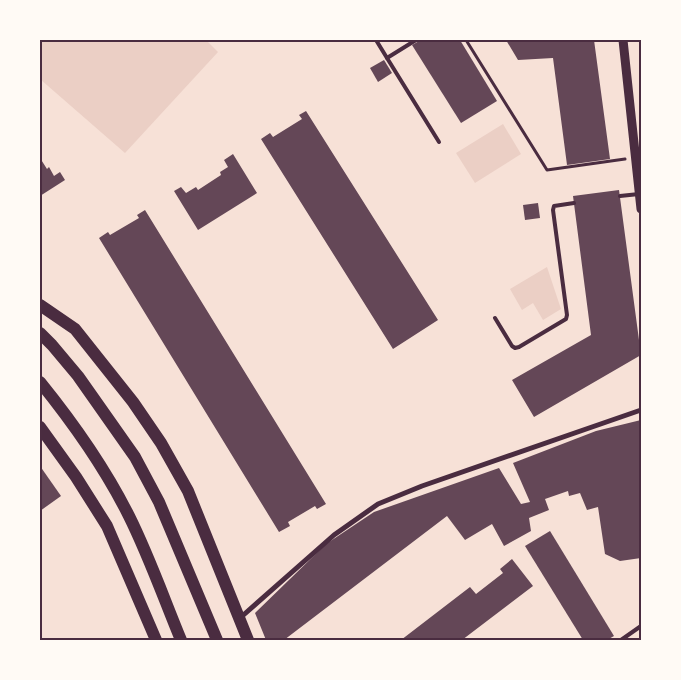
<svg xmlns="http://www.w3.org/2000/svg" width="681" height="680" viewBox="0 0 681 680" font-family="Mulish,sans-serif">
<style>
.green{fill:#ebcfc5}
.building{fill:#644757}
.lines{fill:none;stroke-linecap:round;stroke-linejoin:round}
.path{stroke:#4a2c40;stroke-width:3}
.service{stroke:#4a2c40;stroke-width:4}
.minor{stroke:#4a2c40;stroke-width:5}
.tertiary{stroke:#4a2c40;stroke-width:9}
.primary{stroke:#4a2c40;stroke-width:12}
.neatline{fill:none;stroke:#4a2c40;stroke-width:2}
</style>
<rect width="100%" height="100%" fill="#f7e1d7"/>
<g class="green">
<path d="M 40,40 L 206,40 L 218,52 L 125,153 L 40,79 Z"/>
<path d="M 503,124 L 521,154 L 475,183 L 456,153 Z"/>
<path d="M 547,267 L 561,309 L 543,320 L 533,303 L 522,310 L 510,289 Z"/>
</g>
<g class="building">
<path d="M 421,40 L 460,40 L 497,101 L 461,123 L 412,45 Z"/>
<path d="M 506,40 L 594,40 L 610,159 L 567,165 L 553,58 L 518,60 Z"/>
<path d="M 384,60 L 392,73 L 378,82 L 370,68 Z"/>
<path d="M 306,111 L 438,320 L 393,349 L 261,139 L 270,133 L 273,137 L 302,119 L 299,115 Z"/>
<path d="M 233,154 L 257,193 L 198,230 L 174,191 L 181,187 L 186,193 L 196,187 L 198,190 L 221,175 L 220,172 L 228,167 L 224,160 Z"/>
<path d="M 40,158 L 47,169 L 49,167 L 54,176 L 60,172 L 65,180 L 40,196 Z"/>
<path d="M 619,190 L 641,355 L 534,417 L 512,380 L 591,335 L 573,196 Z"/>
<path d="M 538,203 L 540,218 L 525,220 L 523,205 Z"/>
<path d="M 145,210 L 326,504 L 317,509 L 315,506 L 288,522 L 290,526 L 279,532 L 99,238 L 108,232 L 110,235 L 139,218 L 137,215 Z"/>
<path d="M 641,420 L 641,558 L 620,561 L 605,554 L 598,507 L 587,510 L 580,493 L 569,496 L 568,491 L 545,499 L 549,510 L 529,518 L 531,531 L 504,546 L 492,524 L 465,540 L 447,516 L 284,640 L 266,640 L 255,613 L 326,544 L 374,512 L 499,468 L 521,504 L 530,502 L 513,463 L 596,431 Z"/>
<path d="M 40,466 L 61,496 L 40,511 Z"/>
<path d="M 550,531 L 614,636 L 607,640 L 583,640 L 525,546 Z"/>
<path d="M 512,559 L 533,586 L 462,640 L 401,640 L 470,587 L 476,594 L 503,573 L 500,569 Z"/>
</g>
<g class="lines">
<path class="path" d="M 466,40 L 547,170 L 625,159"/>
<g class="service">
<path d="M 376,40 L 387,58 L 416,40"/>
<path d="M 387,58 L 439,142"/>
<path d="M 620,196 L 639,194"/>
<path d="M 495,318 L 512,346 L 515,348 L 519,347 L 566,319 L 567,315 L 553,210 L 554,206 L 574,203"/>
<path d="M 621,640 L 641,626"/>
</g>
<path class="minor" d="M 240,618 L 334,535 L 378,504 L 422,486 L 641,410"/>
<path class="tertiary" d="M 623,40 L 641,209"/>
<g class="primary">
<path d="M 40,305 L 75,329 L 133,402 L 161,443 L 188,491 L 248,640"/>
<path d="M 40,333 L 52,345 L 78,376 L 135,457 L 159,502 L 217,640"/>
<path d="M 40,382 C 74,424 105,468 129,516 C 149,556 164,599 181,640"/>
<path d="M 40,427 L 76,477 L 107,526 L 156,640"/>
</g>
</g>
<rect width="681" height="680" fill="none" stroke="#fffaf5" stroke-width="82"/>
<rect x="41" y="41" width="599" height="598" class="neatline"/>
</svg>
